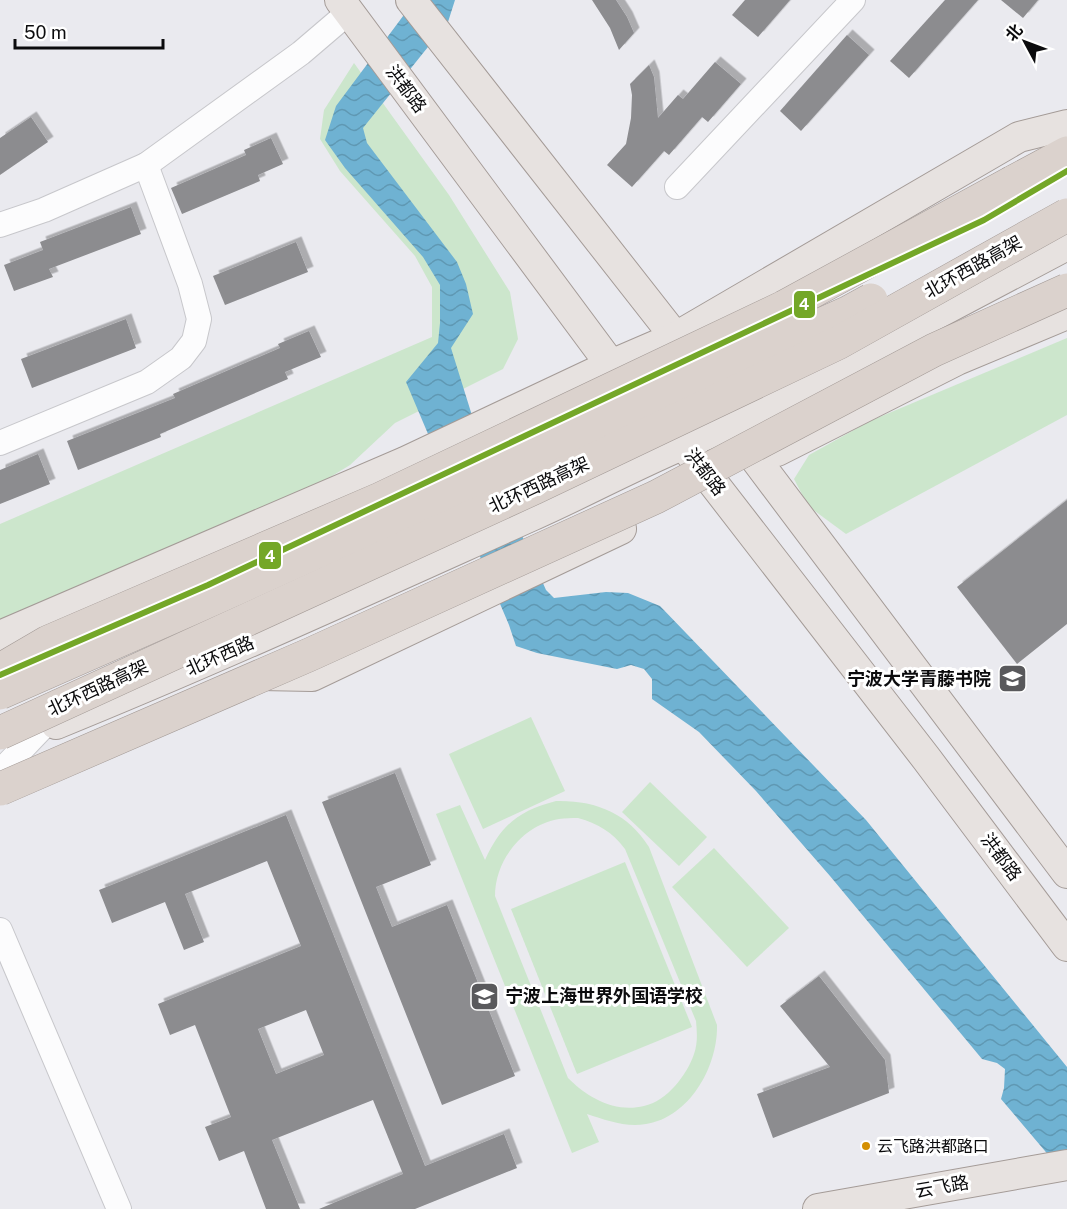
<svg xmlns="http://www.w3.org/2000/svg" width="1067" height="1209" viewBox="0 0 1067 1209" font-family="'Public Sans','Noto Sans SC',sans-serif">
<style>
.park{fill:#cce6cc;fill-rule:evenodd}
.water{fill:url(#water-waves)}
.building{fill:#8c8c8f;fill-rule:evenodd;filter:url(#shadow)}
.lines{fill:none;stroke-linecap:round;stroke-linejoin:round}
.minor-casing{stroke:#c7c7cb;stroke-width:26}
.major-casing{stroke:#a49b97;stroke-width:32}
.highway-casing{stroke:#a49b97;stroke-width:34}
.minor{stroke:#fcfcfd;stroke-width:24}
.major{stroke:#e7e2e0;stroke-width:30}
.highway{stroke:#dbd2cd;stroke-width:33}
.highway-bridge-casing{stroke:#a49b97;stroke-width:34;stroke-linecap:butt}
.highway-bridge{stroke:#dbd2cd;stroke-width:33}
.metro-1-casing{stroke:#fff;stroke-width:10}
.metro-1{stroke:#74a728;stroke-width:6}
.bus-dot{fill:#d48f02;stroke:#fff;stroke-width:2}
.labels{text-anchor:middle;stroke-width:6;stroke-linejoin:round;paint-order:stroke}
.bus-label{font-size:16px;fill:#0b0b0d;stroke:#fff;text-anchor:start}
.street-label{font-size:18px;fill:#0b0b0d;stroke:#fff}
.poi-label{font-size:18px;font-weight:bold;fill:#0b0b0d;stroke:#fff;text-anchor:end}
.line-badge{stroke:#fff;stroke-width:2}
.badge-label{font-size:16px;text-anchor:middle;font-weight:bold;fill:#fff}
</style>
<defs>
<pattern id="water-waves" width="16" height="10" patternUnits="userSpaceOnUse" patternTransform="scale(1.5)"><rect width="16" height="10" fill="#6fb2d2"/><path d="M0 5q4-4 8 0t8 0" fill="none" stroke="#5f98b3"/></pattern>
<filter id="shadow"><feDropShadow dx="5.5" dy="-5.5" stdDeviation="0" flood-color="#0004"/></filter>
</defs>
<rect width="100%" height="100%" fill="#eaeaef"/>
<g class="park">
<path d="M 354,63 L 449,195 L 510,292 L 518,339 L 503,369 L 395,423 L 350,465 L 291,501 L 0,627 L 0,524 L 432,337 L 432,287 L 415,256 L 340,171 L 320,139 L 324,110 Z"/>
<path d="M 1067,338 L 1067,415 L 846,534 L 808,506 L 794,479 L 809,455 L 870,421 Z"/>
<path d="M 531,717 L 565,791 L 483,829 L 449,754 Z"/>
<path d="M 650,782 L 707,837 L 679,866 L 622,812 Z"/>
<path d="M 556,801 C 595,800 628,813 649,847 L 717,1025 C 718,1066 690,1117 646,1124 C 626,1128 606,1120 587,1114 L 599,1142 L 572,1153 L 436,814 L 460,805 L 485,860 C 501,825 518,811 556,801 ZM 578,818 C 599,824 612,832 625,849 L 696,1021 C 697,1032 698,1043 694,1054 C 687,1075 667,1101 644,1106 C 615,1113 588,1098 568,1078 L 495,896 C 495,860 523,825 559,819 C 565,818 572,818 578,818 Z"/>
<path d="M 714,848 L 789,928 L 747,967 L 672,887 Z"/>
<path d="M 625,862 L 692,1027 L 577,1074 L 511,909 Z"/>
</g>
<path class="water" d="M 415,0 L 455,0 L 448,22 L 363,128 L 367,143 L 457,262 L 466,284 L 473,314 L 451,348 L 479,438 L 546,590 L 554,598 L 606,592 L 628,593 L 660,606 L 866,820 L 1067,1067 L 1067,1177 L 1001,1099 L 1004,1088 L 1005,1069 L 997,1063 L 982,1059 L 830,876 L 756,791 L 699,732 L 652,699 L 652,679 L 644,669 L 631,665 L 617,669 L 537,653 L 516,646 L 509,625 L 406,382 L 438,343 L 440,323 L 440,285 L 423,257 L 345,168 L 325,140 L 336,106 Z"/>
<g class="building">
<path d="M 592,0 L 616,0 L 627,17 L 634,33 L 619,50 L 610,28 Z"/>
<path d="M 745,0 L 790,0 L 758,37 L 732,15 Z"/>
<path d="M 945,0 L 978,0 L 909,78 L 890,61 Z"/>
<path d="M 1001,0 L 1038,0 L 1023,18 Z"/>
<path d="M 847,35 L 869,55 L 801,131 L 780,111 Z"/>
<path d="M 715,62 L 741,84 L 708,122 L 702,117 L 669,155 L 664,151 L 632,187 L 607,165 L 626,144 L 631,118 L 632,95 L 630,84 L 649,65 L 654,77 L 658,118 L 678,95 L 683,99 Z"/>
<path d="M 31,117 L 48,142 L 0,175 L 0,138 Z"/>
<path d="M 271,138 L 283,164 L 258,175 L 260,181 L 182,214 L 171,188 L 246,155 L 244,150 Z"/>
<path d="M 131,207 L 141,234 L 49,269 L 53,277 L 14,291 L 4,265 L 43,250 L 40,242 Z"/>
<path d="M 296,242 L 308,272 L 225,305 L 213,276 Z"/>
<path d="M 126,319 L 136,348 L 32,388 L 21,359 Z"/>
<path d="M 309,331 L 321,357 L 285,372 L 288,379 L 160,434 L 161,437 L 78,470 L 67,441 L 175,398 L 173,394 L 280,348 L 278,344 Z"/>
<path d="M 38,454 L 50,484 L 0,504 L 0,470 Z"/>
<path d="M 1067,500 L 1067,624 L 1017,664 L 957,587 Z"/>
<path d="M 395,773 L 431,865 L 376,887 L 392,927 L 447,905 L 515,1076 L 442,1105 L 322,802 Z"/>
<path d="M 286,815 L 425,1166 L 504,1134 L 517,1168 L 415,1209 L 319,1209 L 403,1174 L 373,1100 L 272,1140 L 300,1209 L 266,1209 L 244,1151 L 219,1161 L 205,1127 L 231,1117 L 195,1025 L 170,1035 L 158,1004 L 301,946 L 267,861 L 185,894 L 204,942 L 184,950 L 165,902 L 112,923 L 99,890 ZM 306,1010 L 324,1055 L 276,1074 L 258,1029 Z"/>
<path d="M 819,976 L 885,1060 L 889,1093 L 773,1138 L 757,1094 L 830,1067 L 780,1006 Z"/>
</g>
<g class="lines">
<defs>
<g id="minor">
<path d="M 677,187 L 853,0"/>
<path d="M 0,225 L 44,210 L 146,165 L 301,53 L 349,12"/>
<path d="M 0,443 L 147,382 L 181,358 L 194,341 L 199,319 L 190,284 L 146,165"/>
<path d="M 0,772 L 41,729"/>
<path d="M 0,930 L 119,1209"/>
</g>
<g id="major">
<path d="M 340,0 L 611,365 L 683,444 L 926,758 L 1067,946"/>
<path d="M 411,0 L 687,352"/>
<path d="M 738,426 L 757,461 L 1067,873"/>
<path d="M 777,451 L 957,360 L 1067,314"/>
<path d="M 0,636 L 405,462 L 611,365 L 676,337 L 1019,137 L 1067,125"/>
<path d="M 261,675 L 312,676 L 621,529"/>
<path d="M 56,724 C 216,659 373,587 531,516 C 592,489 650,456 713,432 L 1067,245"/>
<path d="M 818,1209 L 1067,1165"/>
</g>
<path id="highway" d="M 1013,182 L 1067,153"/>
</defs>
<use href="#minor" class="minor-casing"/>
<use href="#major" class="major-casing"/>
<use href="#highway" class="highway-casing"/>
<use href="#minor" class="minor"/>
<use href="#major" class="major"/>
<use href="#highway" class="highway"/>
<defs>
<g id="highway-bridge">
<path d="M 0,670 L 48,642 L 380,499 L 784,307 L 1013,182"/>
<path d="M 0,693 L 193,608 L 849,312 L 871,300"/>
<path d="M 0,733 L 534,488 L 838,343 L 1067,215"/>
<path d="M 0,789 L 311,654 L 656,497 L 934,350 L 1067,290"/>
</g>
</defs>
<use href="#highway-bridge" class="highway-bridge-casing"/>
<use href="#highway-bridge" class="highway-bridge"/>
<defs>
<path id="metro-1" d="M 0,675 L 208,585 L 984,220 L 1067,171"/>
</defs>
<use href="#metro-1" class="metro-1-casing"/>
<use href="#metro-1" class="metro-1"/>
</g>
<defs>
<symbol id="school-square" viewBox="-11 -11 22 22"><rect x="-9" y="-9" width="18" height="18" rx="4" fill="#59595c" stroke="#fff"/><path d="M0-5L7-2L0 1L-7-2ZM-4 1L0 2.5L4 1V4Q0 6-4 4Z" fill="#fff"/></symbol>
</defs>
<g fill-rule="evenodd">
<use href="#school-square" x="996" y="662" width="33" height="33"/>
<use href="#school-square" x="468" y="980" width="33" height="33"/>
</g>
<circle class="bus-dot" cx="866" cy="1146" r="5"/>
<g class="labels">
<g class="bus-label">
<text x="877" y="1152">云飞路洪都路口</text>
</g>
<g class="street-label">
<text transform="translate(406 89) rotate(53)" y="6">洪都路</text>
<text transform="translate(973 267) rotate(-29)" y="6">北环西路高架</text>
<text transform="translate(705 472) rotate(52)" y="6">洪都路</text>
<text transform="translate(539 485) rotate(-25)" y="6">北环西路高架</text>
<text transform="translate(220 656) rotate(-24)" y="6">北环西路</text>
<text transform="translate(98 688) rotate(-25)" y="6">北环西路高架</text>
<text transform="translate(1001 857) rotate(53)" y="6">洪都路</text>
<text transform="translate(942 1187) rotate(-10)" y="6">云飞路</text>
</g>
<g class="poi-label">
<text x="991" y="685">宁波大学青藤书院</text>
<text x="505" y="1002" text-anchor="start">宁波上海世界外国语学校</text>
</g>
</g>
<g class="line-badge">
<rect x="793" y="290" width="23" height="29" rx="6" fill="#74a728"/>
<rect x="258" y="541" width="24" height="29" rx="6" fill="#74a728"/>
</g>
<g class="badge-label">
<text x="804" y="310">4</text>
<text x="270" y="562">4</text>
</g>
<g transform="translate(1025 42) rotate(311)" stroke="#ffffff" stroke-width="4.5" paint-order="stroke">
<path d="M0-4.5L10 22L0 15L-10 22Z" fill="#0b0b0d"/>
<text y="-9" font-size="16" font-weight="bold" text-anchor="middle" fill="#0b0b0d">北</text>
</g>
<path d="M15 39v9h148v-9" fill="none" stroke="#0b0b0d" stroke-width="3"/>
<text x="24" y="39" font-size="18" fill="#0b0b0d" stroke="#ffffff" stroke-width="4.5" paint-order="stroke">50 m</text>
</svg>
